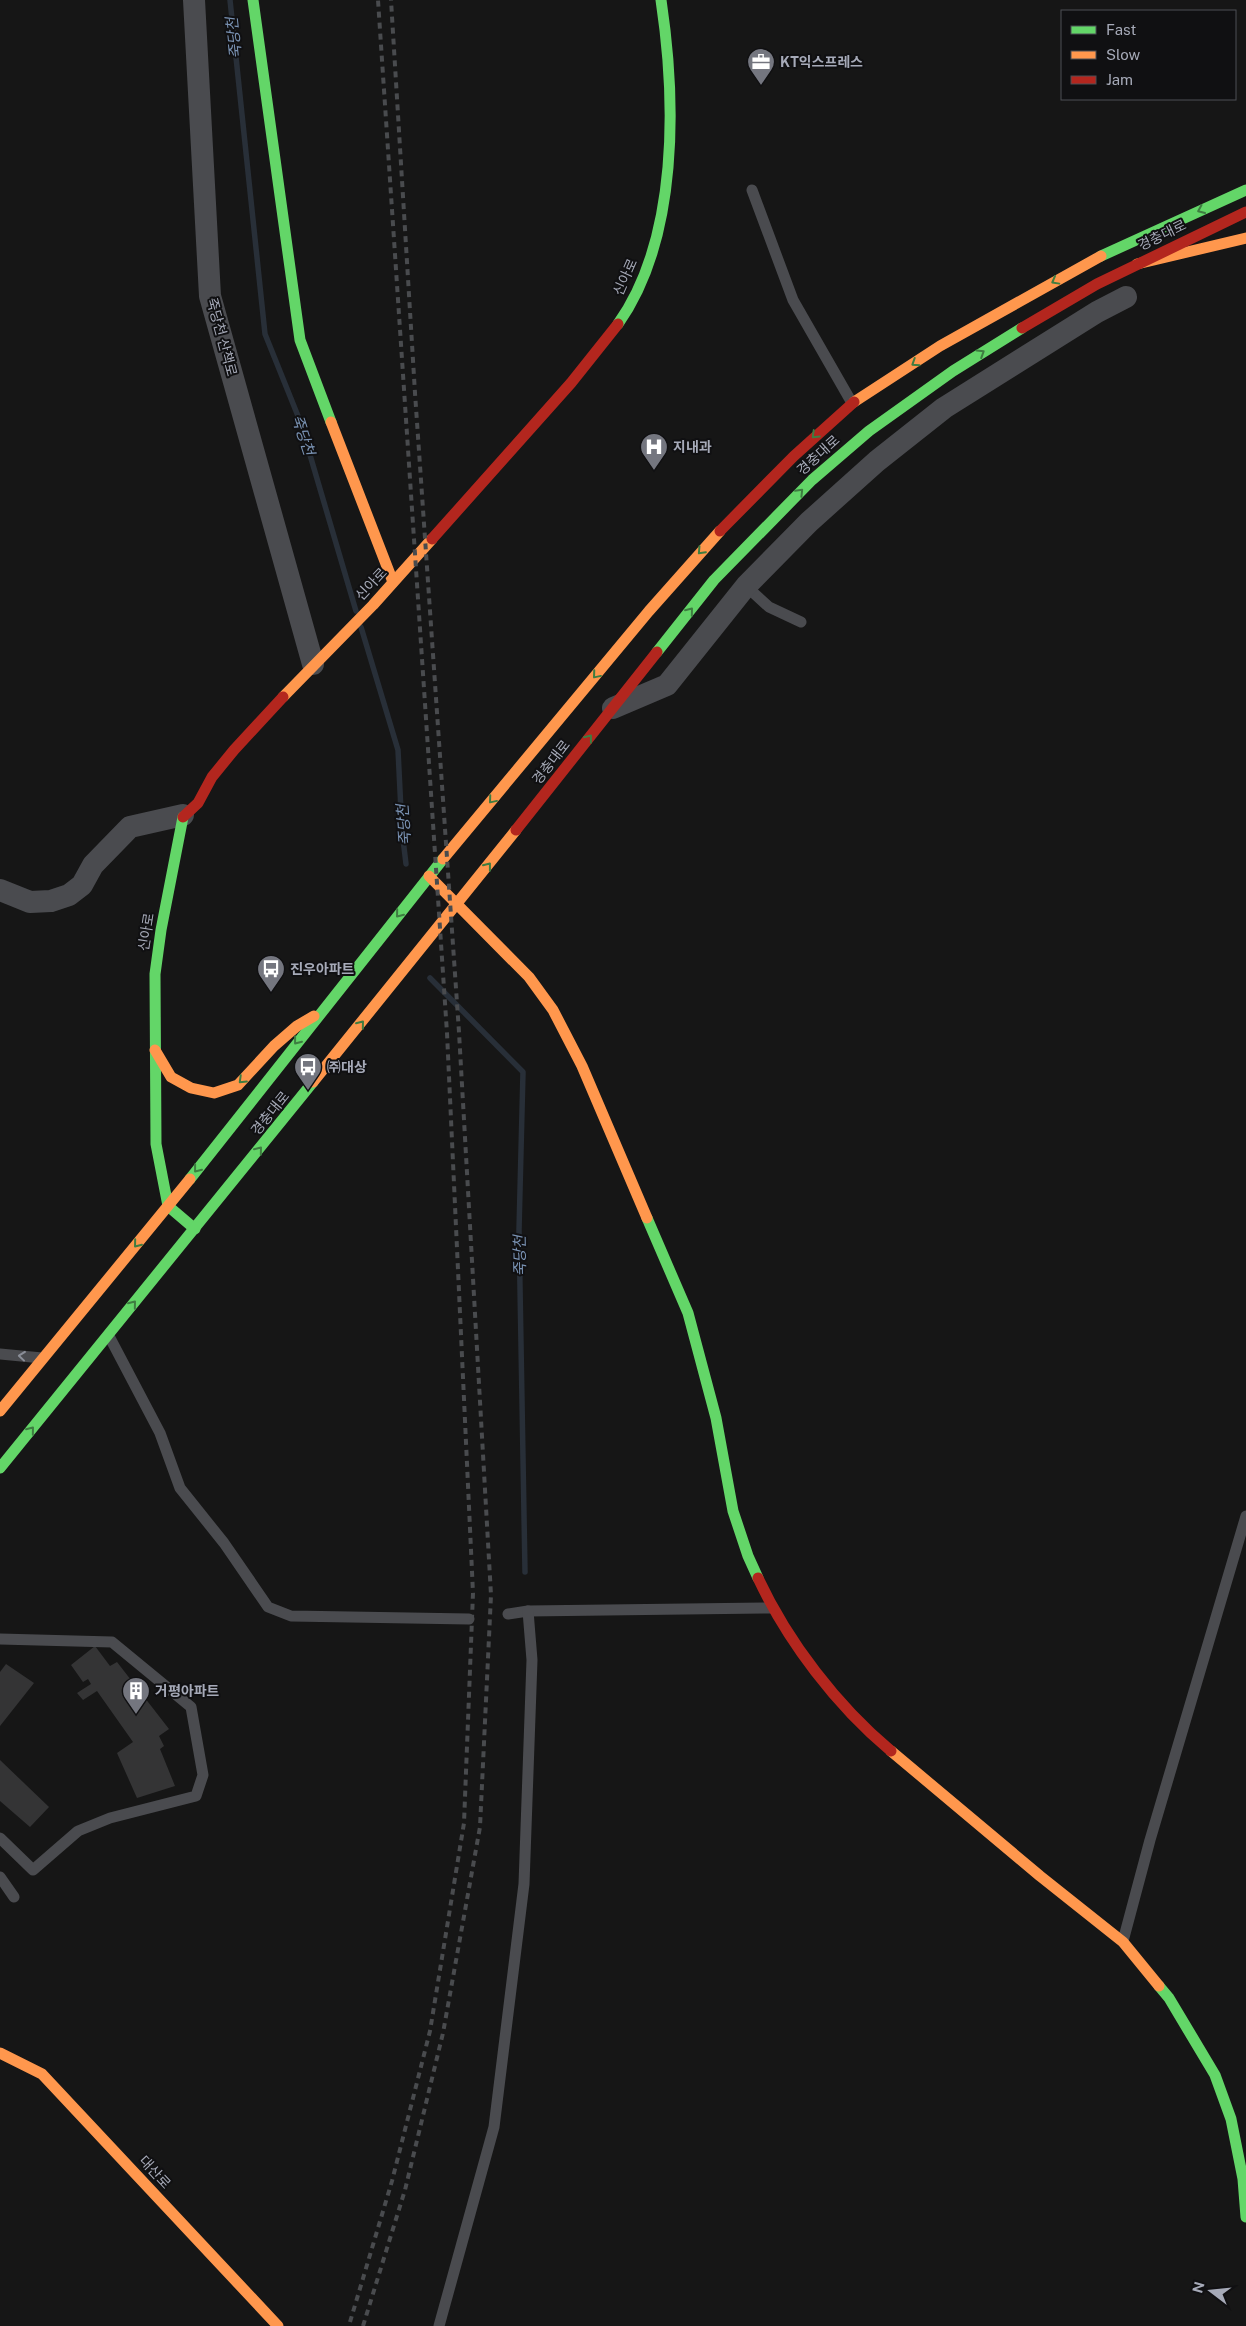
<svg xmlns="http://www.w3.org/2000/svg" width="1246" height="2326" viewBox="0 0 1246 2326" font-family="'Public Sans','Noto Sans KR',sans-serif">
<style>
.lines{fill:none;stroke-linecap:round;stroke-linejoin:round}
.stream{stroke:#282f38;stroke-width:5.5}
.building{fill:#343435}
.lane{stroke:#4a4b4f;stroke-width:11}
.street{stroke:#4a4b4f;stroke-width:22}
.fast{stroke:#63d668;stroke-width:11}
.slow{stroke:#ff974d;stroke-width:11}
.jam{stroke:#b3261e;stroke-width:11}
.rail{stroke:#494b4e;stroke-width:4;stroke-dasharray:6 5;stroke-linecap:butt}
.oneway{stroke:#3e7d41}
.oneway2{stroke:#8a8e98}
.labels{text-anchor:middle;stroke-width:4;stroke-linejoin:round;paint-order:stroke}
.poi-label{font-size:14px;font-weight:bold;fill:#a6aab8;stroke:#101012;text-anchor:start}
.street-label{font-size:14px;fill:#a6aab8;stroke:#101012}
.water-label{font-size:15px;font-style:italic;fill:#7b94b5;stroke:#101012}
</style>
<rect width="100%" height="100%" fill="#161616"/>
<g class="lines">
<g class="stream">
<path d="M 230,0 L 265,334 L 300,421 L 356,611"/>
<path d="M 361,627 L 398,750 L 402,831 L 406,864"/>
<path d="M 430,978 L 523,1072 L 519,1230 L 525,1572"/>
</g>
</g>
<g class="building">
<path d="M 95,1646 L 110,1666 L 117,1662 L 169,1729 L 159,1736 L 164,1746 L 160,1749 L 175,1786 L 137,1798 L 117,1753 L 133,1742 L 97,1691 L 83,1700 L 77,1693 L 91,1684 L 88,1679 L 83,1682 L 71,1665 Z"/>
<path d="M 6,1664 L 34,1683 L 0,1726 L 0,1672 Z"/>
<path d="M 0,1760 L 49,1807 L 30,1827 L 0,1801 Z"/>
</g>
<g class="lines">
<g class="lane">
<path d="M 752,190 L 793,300 L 852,403"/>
<path d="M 746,586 L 769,607 L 801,622"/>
<path d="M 109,1336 L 160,1433 L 180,1488 L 224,1543 L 268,1607 L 291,1616 L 469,1619"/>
<path d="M 0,1354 L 42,1358"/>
<path d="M 508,1614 L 528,1611 L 771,1608"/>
<path d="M 0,1639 L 112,1642 L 191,1707 L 203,1775 L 196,1796 L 110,1818 L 78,1831 L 33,1870 L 0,1838"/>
<path d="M 0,1877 L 14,1897"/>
<path d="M 1123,1941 L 1150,1840 L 1246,1516"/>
<path d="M 439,2326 L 494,2127 L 524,1884 L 532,1660 L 528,1611"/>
</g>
<g class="street">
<path d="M 194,0 L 210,296 L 313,664"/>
<path d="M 613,708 L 667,685 L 746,586 L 809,522 L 877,461 L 944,408 L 1097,312 L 1126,297"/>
<path d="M 0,890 L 30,902 L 51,901 L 69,895 L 82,885 L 93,865 L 130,827 L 183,815"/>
</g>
<g class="fast">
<path d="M 253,0 L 300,340 L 331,422"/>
<path d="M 1101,256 L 1246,190"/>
<path d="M 618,324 C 679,238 676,100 661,0"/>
<path d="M 657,652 L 714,580 L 812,480 L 869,431 L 953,371 L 1022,328"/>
<path d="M 183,817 L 161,930 L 155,974 L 156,1144 L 168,1206 L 195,1229"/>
<path d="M 190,1179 L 443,859"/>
<path d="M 647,1218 L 688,1313 L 716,1418 L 733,1511 L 748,1556 L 758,1578"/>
<path d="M 0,1468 L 313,1082"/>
<path d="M 1159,1986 L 1169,1998 L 1215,2075 L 1231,2119 L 1243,2179 L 1246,2217"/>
</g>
<g class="slow">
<path d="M 1137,264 L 1246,238"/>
<path d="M 854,402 L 940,346 L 1101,256"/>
<path d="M 331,422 L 393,582"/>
<path d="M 283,697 L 373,605 L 432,539"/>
<path d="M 443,859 L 649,611 L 720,531"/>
<path d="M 429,876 L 529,977 L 553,1010 L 582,1066 L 647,1218"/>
<path d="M 155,1050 L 171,1077 L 191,1088 L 214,1093 L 238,1085 L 274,1046 L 297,1026 L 314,1016"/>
<path d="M 313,1082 L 516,830"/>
<path d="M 0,1411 L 190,1179"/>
<path d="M 891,1751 L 1040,1876 L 1123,1942 L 1159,1986"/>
<path d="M 0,2053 L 42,2074 L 278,2326"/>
</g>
<g class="jam">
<path d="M 1022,328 L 1097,284 L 1246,212"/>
<path d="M 720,531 L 794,456 L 854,402"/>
<path d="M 432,539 L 571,383 L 618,324"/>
<path d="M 183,817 L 198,803 L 212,777 L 234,750 L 283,697"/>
<path d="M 516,830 L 657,652"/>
<path d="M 758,1578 C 788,1642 837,1706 891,1751"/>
</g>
<g class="rail">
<path d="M 350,2322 L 392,2181 L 430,2031 L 464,1823 L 473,1593 L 447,1033 L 378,0"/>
<path d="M 363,2326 L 405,2190 L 443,2033 L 480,1827 L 491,1595 L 459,1032 L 415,393 L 391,0"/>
</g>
</g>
<defs><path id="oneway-chevron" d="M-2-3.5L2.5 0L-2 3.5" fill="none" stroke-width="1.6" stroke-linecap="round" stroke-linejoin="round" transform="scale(1.25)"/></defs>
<g class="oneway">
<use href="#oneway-chevron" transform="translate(1201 210) rotate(156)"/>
<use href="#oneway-chevron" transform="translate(1055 281) rotate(151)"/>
<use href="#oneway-chevron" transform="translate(981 353) rotate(-32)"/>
<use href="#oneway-chevron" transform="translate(915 363) rotate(147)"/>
<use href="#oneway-chevron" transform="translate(815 435) rotate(136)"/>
<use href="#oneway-chevron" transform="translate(800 492) rotate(-46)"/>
<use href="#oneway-chevron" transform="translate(701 551) rotate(133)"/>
<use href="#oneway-chevron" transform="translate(690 611) rotate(-51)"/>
<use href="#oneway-chevron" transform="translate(596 675) rotate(130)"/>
<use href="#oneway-chevron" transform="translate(589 738) rotate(-52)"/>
<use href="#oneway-chevron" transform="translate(492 800) rotate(130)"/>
<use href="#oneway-chevron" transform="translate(488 866) rotate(-52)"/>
<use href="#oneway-chevron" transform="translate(399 914) rotate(129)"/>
<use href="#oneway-chevron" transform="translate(361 1024) rotate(-51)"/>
<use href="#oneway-chevron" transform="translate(297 1041) rotate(128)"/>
<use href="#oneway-chevron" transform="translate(242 1080) rotate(136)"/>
<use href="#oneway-chevron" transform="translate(259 1150) rotate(-51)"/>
<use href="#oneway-chevron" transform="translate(197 1169) rotate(128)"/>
<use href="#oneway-chevron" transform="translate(137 1244) rotate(129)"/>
<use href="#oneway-chevron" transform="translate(133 1304) rotate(-51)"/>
<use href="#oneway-chevron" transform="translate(31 1430) rotate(-51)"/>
</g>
<use class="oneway2" href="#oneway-chevron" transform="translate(22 1356) rotate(-174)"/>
<defs>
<symbol id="office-pin" viewBox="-11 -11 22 30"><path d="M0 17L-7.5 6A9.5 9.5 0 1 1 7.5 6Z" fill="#74767f" stroke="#101012"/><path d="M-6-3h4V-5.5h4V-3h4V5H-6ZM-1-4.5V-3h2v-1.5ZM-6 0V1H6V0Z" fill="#fff"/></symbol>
<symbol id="hospital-pin" viewBox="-11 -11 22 30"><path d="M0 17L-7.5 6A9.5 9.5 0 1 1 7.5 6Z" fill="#74767f" stroke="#101012"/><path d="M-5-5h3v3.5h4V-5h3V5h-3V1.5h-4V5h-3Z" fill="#fff"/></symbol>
<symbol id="bus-pin" viewBox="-11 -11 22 30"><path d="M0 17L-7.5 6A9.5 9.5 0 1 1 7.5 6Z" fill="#74767f" stroke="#101012"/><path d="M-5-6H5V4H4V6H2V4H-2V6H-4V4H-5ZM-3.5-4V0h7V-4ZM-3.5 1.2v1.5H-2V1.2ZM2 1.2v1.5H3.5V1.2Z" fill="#fff"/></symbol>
<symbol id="building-pin" viewBox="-11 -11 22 30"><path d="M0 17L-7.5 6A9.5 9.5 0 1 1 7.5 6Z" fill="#74767f" stroke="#101012"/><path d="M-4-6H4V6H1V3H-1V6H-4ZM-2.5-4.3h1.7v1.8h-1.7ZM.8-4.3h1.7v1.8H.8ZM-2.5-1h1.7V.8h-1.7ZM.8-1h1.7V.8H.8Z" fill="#fff"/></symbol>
</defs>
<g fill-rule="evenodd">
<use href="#office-pin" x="745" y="46" width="32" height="43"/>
<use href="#hospital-pin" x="638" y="431" width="32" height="43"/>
<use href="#bus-pin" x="255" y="953" width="32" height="43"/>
<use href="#bus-pin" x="292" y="1051" width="32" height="43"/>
<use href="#building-pin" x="120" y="1675" width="32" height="43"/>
</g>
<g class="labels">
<g class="poi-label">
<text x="780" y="67">KT익스프레스</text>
<text x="673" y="452">지내과</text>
<text x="290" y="974">진우아파트</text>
<text x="327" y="1072">㈜대상</text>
<text x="155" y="1696">거평아파트</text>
</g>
<g class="street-label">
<text transform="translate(1162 235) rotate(-26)" y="5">경충대로</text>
<text transform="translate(625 277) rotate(-66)" y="5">신아로</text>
<text transform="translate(222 337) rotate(75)" y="5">죽당천 산책로</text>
<text transform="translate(818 455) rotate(-42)" y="5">경충대로</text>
<text transform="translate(371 584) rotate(-47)" y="5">신아로</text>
<text transform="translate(551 762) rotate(-52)" y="5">경충대로</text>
<text transform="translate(146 932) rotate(-81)" y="5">신아로</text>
<text transform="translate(270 1113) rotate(-51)" y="5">경충대로</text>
<text transform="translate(155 2172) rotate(47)" y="5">대산로</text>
</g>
<g class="water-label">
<text transform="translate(234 38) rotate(-96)" y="5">죽당천</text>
<text transform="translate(303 435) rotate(72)" y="5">죽당천</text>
<text transform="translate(404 825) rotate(-94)" y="5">죽당천</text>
<text transform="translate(520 1256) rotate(-91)" y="5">죽당천</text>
</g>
</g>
<rect x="1061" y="10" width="175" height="90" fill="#101012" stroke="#4c4e54"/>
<rect x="1071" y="26" width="25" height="8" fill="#63d668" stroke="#4c4e54"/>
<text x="1106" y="35" font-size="15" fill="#a6aab8">Fast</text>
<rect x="1071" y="51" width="25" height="8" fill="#ff974d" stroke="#4c4e54"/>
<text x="1106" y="60" font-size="15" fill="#a6aab8">Slow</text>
<rect x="1071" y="76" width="25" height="8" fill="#b3261e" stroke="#4c4e54"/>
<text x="1106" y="85" font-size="15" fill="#a6aab8">Jam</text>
<g transform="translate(1211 2291) rotate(286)" stroke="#101012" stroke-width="4" paint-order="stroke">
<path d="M0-4L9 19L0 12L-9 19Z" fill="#a6aab8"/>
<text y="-8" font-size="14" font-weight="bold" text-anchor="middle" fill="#a6aab8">N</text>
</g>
</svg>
